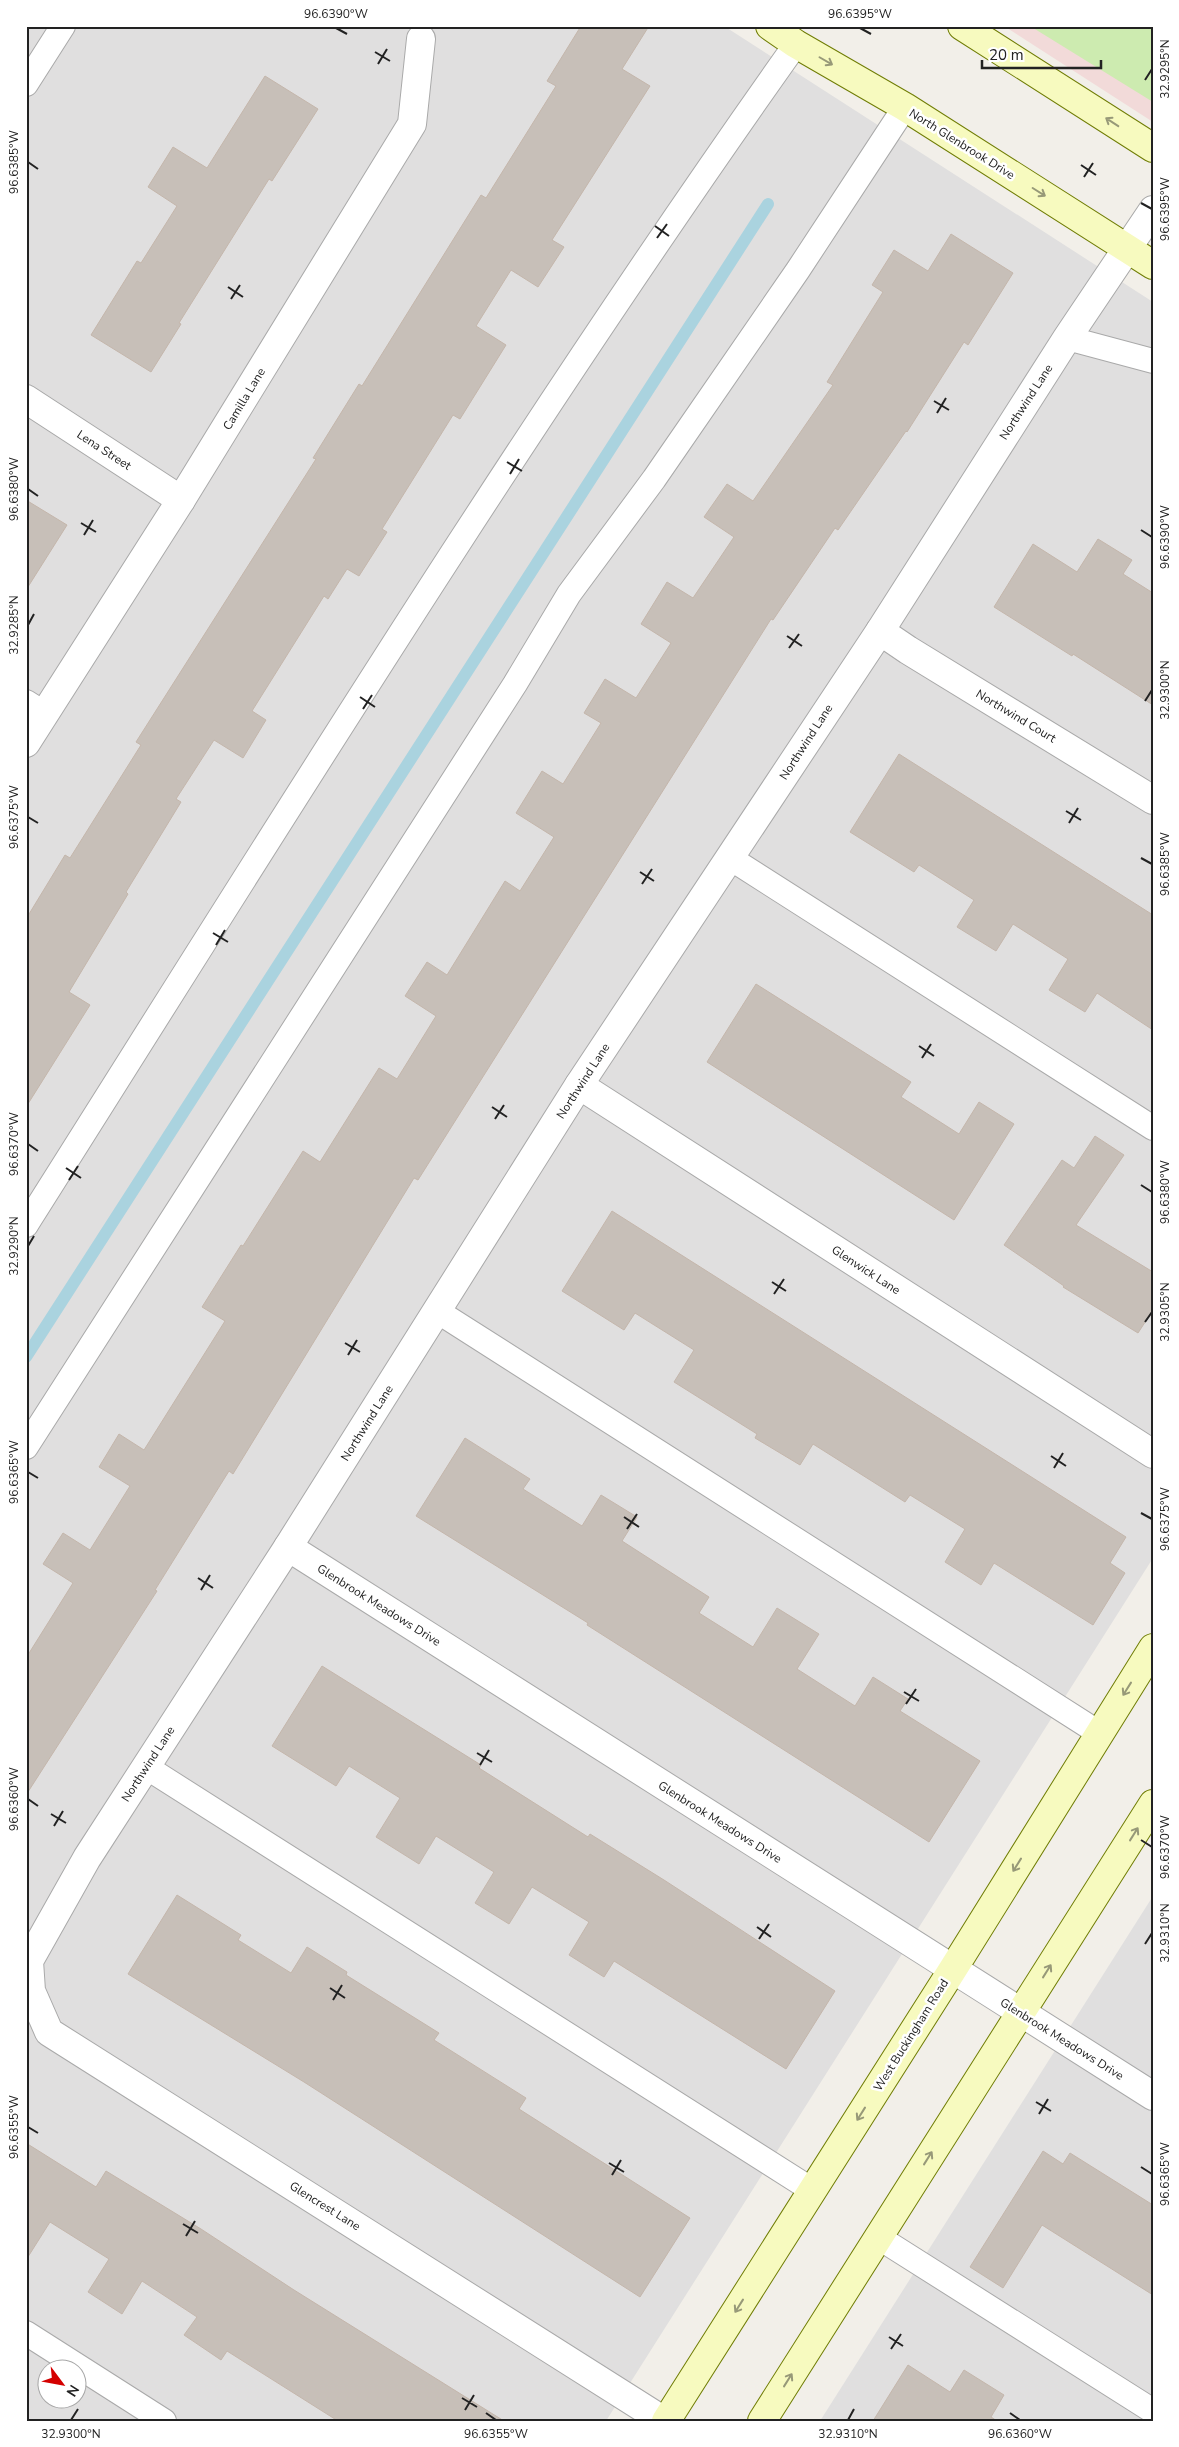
<svg xmlns="http://www.w3.org/2000/svg" width="1179" height="2447" viewBox="0 0 1179 2447" font-family="'Nunito Sans',sans-serif">
<style>
.residential{fill:#e0dfdf;fill-rule:evenodd}
.commercial{fill:#f2dad9}
.grass{fill:#cdebb0}
.lines{fill:none;stroke-linecap:round;stroke-linejoin:round}
.stream{stroke:#aad3df;stroke-width:12}
.building{fill:#c7bfb8;stroke:#c4b6ab}
.lane-casing{stroke:#a9a9a9;stroke-width:26}
.street-casing{stroke:#a9a9a9;stroke-width:30}
.secondary-casing{stroke:#707d05;stroke-width:30}
.lane{stroke:#fff;stroke-width:24}
.street{stroke:#fff;stroke-width:28}
.secondary{stroke:#f7fabf;stroke-width:28}
.oneway{stroke:#979978}
.ticks{fill:none;stroke:#222;stroke-width:2}
.labels{text-anchor:middle;stroke-width:5;stroke-linejoin:round;paint-order:stroke}
.street-label{font-size:12px;fill:#222;stroke:#fff}
.neatline{fill:none;stroke:#222;stroke-width:2}
.ticks-label{font-size:12px;text-anchor:middle;fill:#222}
</style>
<rect width="100%" height="100%" fill="#f2efe9"/>
<g class="residential">
<path d="M 26,26 L 724,26 L 1153,302 L 1153,1558 L 606,2421 L 26,2421 ZM 48,2370 L 78,2370 L 78,2400 L 48,2400 Z"/>
<path d="M 1153,1896 L 1153,2421 L 820,2421 Z"/>
</g>
<path class="commercial" d="M 1004,26 L 1153,26 L 1153,122 Z"/>
<path class="grass" d="M 1030,26 L 1153,26 L 1153,102 Z"/>
<g class="lines">
<path class="stream" d="M 26,1357 L 768,204"/>
</g>
<g class="building">
<path d="M 581,26 L 649,26 L 622,69 L 650,86 L 552,240 L 564,247 L 538,287 L 511,270 L 476,326 L 506,345 L 460,419 L 453,415 L 382,529 L 387,532 L 359,576 L 347,569 L 328,599 L 324,596 L 252,711 L 266,720 L 243,758 L 214,740 L 176,799 L 181,802 L 126,892 L 128,894 L 69,992 L 90,1005 L 26,1107 L 26,919 L 65,855 L 70,858 L 141,745 L 136,742 L 316,459 L 313,458 L 359,384 L 362,386 L 481,195 L 486,198 L 556,86 L 547,81 Z"/>
<path d="M 265,76 L 318,109 L 272,181 L 269,179 L 179,323 L 181,324 L 151,372 L 91,335 L 137,261 L 141,263 L 177,206 L 148,187 L 173,147 L 207,168 Z"/>
<path d="M 951,234 L 1013,273 L 968,345 L 964,342 L 907,432 L 906,431 L 838,530 L 835,528 L 773,620 L 771,619 L 418,1180 L 414,1178 L 233,1474 L 229,1471 L 155,1590 L 157,1591 L 26,1795 L 26,1658 L 73,1583 L 43,1564 L 63,1533 L 90,1550 L 130,1486 L 99,1467 L 119,1434 L 144,1450 L 225,1321 L 202,1307 L 241,1245 L 243,1246 L 303,1151 L 320,1162 L 379,1068 L 397,1079 L 436,1016 L 405,996 L 427,962 L 447,975 L 505,881 L 520,891 L 554,837 L 516,813 L 542,771 L 563,784 L 601,723 L 584,713 L 605,679 L 636,698 L 671,643 L 641,624 L 667,582 L 693,598 L 734,537 L 704,517 L 727,484 L 753,501 L 833,385 L 827,382 L 883,292 L 872,285 L 894,250 L 928,271 Z"/>
<path d="M 26,500 L 67,525 L 26,590 Z"/>
<path d="M 1098,539 L 1132,560 L 1123,574 L 1153,593 L 1153,705 L 1073,654 L 1072,656 L 994,607 L 1033,544 L 1077,572 Z"/>
<path d="M 899,754 L 1153,915 L 1153,1030 L 1097,993 L 1085,1012 L 1049,990 L 1068,959 L 1013,924 L 996,951 L 957,927 L 974,900 L 919,865 L 914,872 L 850,832 Z"/>
<path d="M 756,984 L 911,1082 L 901,1097 L 959,1134 L 979,1102 L 1014,1124 L 954,1220 L 707,1062 Z"/>
<path d="M 1095,1136 L 1124,1155 L 1076,1225 L 1153,1272 L 1153,1310 L 1138,1333 L 1063,1287 L 1064,1286 L 1004,1245 L 1062,1160 L 1074,1168 Z"/>
<path d="M 612,1211 L 1126,1537 L 1110,1563 L 1125,1573 L 1093,1625 L 994,1563 L 981,1585 L 945,1562 L 965,1529 L 910,1495 L 905,1502 L 813,1444 L 800,1465 L 755,1438 L 757,1434 L 674,1382 L 694,1350 L 635,1313 L 624,1330 L 562,1291 Z"/>
<path d="M 465,1438 L 530,1479 L 523,1489 L 582,1526 L 601,1495 L 637,1517 L 622,1541 L 709,1597 L 699,1613 L 753,1647 L 777,1608 L 819,1634 L 797,1669 L 855,1706 L 873,1677 L 908,1699 L 900,1711 L 980,1761 L 929,1842 L 587,1625 L 588,1623 L 416,1516 Z"/>
<path d="M 322,1666 L 481,1765 L 479,1768 L 588,1837 L 590,1834 L 664,1880 L 835,1991 L 786,2069 L 614,1961 L 604,1977 L 569,1955 L 589,1922 L 532,1887 L 509,1924 L 475,1903 L 494,1872 L 436,1836 L 419,1864 L 376,1837 L 400,1798 L 349,1766 L 336,1786 L 272,1746 Z"/>
<path d="M 177,1895 L 241,1935 L 238,1940 L 291,1973 L 307,1947 L 347,1972 L 346,1975 L 439,2033 L 434,2040 L 526,2098 L 519,2109 L 690,2218 L 640,2297 L 304,2082 L 128,1974 Z"/>
<path d="M 26,2143 L 96,2187 L 106,2171 L 201,2229 L 294,2290 L 504,2421 L 338,2421 L 227,2351 L 221,2360 L 184,2335 L 197,2317 L 142,2281 L 122,2314 L 88,2292 L 109,2259 L 50,2222 L 26,2260 Z"/>
<path d="M 1043,2151 L 1063,2164 L 1070,2153 L 1153,2205 L 1153,2295 L 1042,2225 L 1003,2288 L 970,2267 Z"/>
<path d="M 908,2365 L 950,2392 L 964,2370 L 1004,2395 L 991,2417 L 997,2421 L 873,2421 Z"/>
</g>
<g class="lines">
<defs>
<g id="lane">
<path d="M 26,84 L 63,26"/>
<path d="M 1067,338 L 1153,361"/>
<path d="M 26,702 L 45,714"/>
<path d="M 730,858 L 1153,1128"/>
<path d="M 26,1225 C 277,828 524,427 796,44"/>
<path d="M 437,1311 L 1099,1733"/>
<path d="M 26,1447 L 515,684 L 569,594 L 654,479 L 798,270 L 905,107"/>
<path d="M 146,1767 L 812,2190"/>
<path d="M 878,2237 L 1153,2411"/>
<path d="M 26,2333 L 164,2421"/>
</g>
<g id="street">
<path d="M 26,399 L 181,500"/>
<path d="M 880,631 L 908,650 L 1153,800"/>
<path d="M 26,743 L 181,500 L 412,124 L 421,39"/>
<path d="M 579,1085 L 1153,1454"/>
<path d="M 288,1547 L 1153,2096"/>
<path d="M 664,2421 L 49,2032 L 31,1991 L 29,1961 L 87,1858 L 288,1547 L 579,1085 L 880,631 L 1067,338 L 1153,210"/>
</g>
<g id="secondary">
<path d="M 770,26 L 796,44 L 905,107 L 1153,265"/>
<path d="M 962,26 L 1153,148"/>
<path d="M 666,2421 L 953,1969 L 1153,1648"/>
<path d="M 762,2421 L 1153,1804"/>
</g>
</defs>
<use href="#lane" class="lane-casing"/>
<use href="#street" class="street-casing"/>
<use href="#secondary" class="secondary-casing"/>
<use href="#lane" class="lane"/>
<use href="#street" class="street"/>
<use href="#secondary" class="secondary"/>
</g>
<defs><path id="oneway-shaft" d="M-6 0H5M1.5-3L5.5 0L1.5 3" fill="none" stroke-width="1.6" stroke-linecap="round" stroke-linejoin="round" transform="scale(1.25)"/></defs>
<g class="oneway">
<use href="#oneway-shaft" transform="translate(826 61) rotate(30)"/>
<use href="#oneway-shaft" transform="translate(1112 122) rotate(-147)"/>
<use href="#oneway-shaft" transform="translate(1039 192) rotate(32)"/>
<use href="#oneway-shaft" transform="translate(1127 1689) rotate(122)"/>
<use href="#oneway-shaft" transform="translate(1134 1834) rotate(-58)"/>
<use href="#oneway-shaft" transform="translate(1017 1865) rotate(122)"/>
<use href="#oneway-shaft" transform="translate(1047 1971) rotate(-58)"/>
<use href="#oneway-shaft" transform="translate(861 2114) rotate(122)"/>
<use href="#oneway-shaft" transform="translate(928 2158) rotate(-58)"/>
<use href="#oneway-shaft" transform="translate(739 2306) rotate(122)"/>
<use href="#oneway-shaft" transform="translate(788 2380) rotate(-58)"/>
</g>
<path class="ticks" d="M 336,28 L 347,34M 860,28 L 871,34M 375,52 L 390,61M 378,64 L 387,49M 1145,80 L 1152,69M 28,162 L 38,169M 1081,165 L 1096,175M 1084,177 L 1093,163M 1141,203 L 1152,209M 655,226 L 669,236M 657,238 L 667,224M 228,287 L 243,297M 231,299 L 240,285M 934,401 L 949,410M 937,413 L 946,398M 507,462 L 522,471M 510,474 L 519,459M 28,489 L 38,496M 81,523 L 96,532M 1141,530 L 1152,537M 84,535 L 93,520M 28,625 L 34,614M 787,636 L 802,646M 789,648 L 799,634M 360,697 L 375,707M 1145,701 L 1152,690M 363,709 L 372,695M 1066,811 L 1081,820M 28,817 L 38,823M 1069,823 L 1078,808M 1141,858 L 1152,864M 640,872 L 654,881M 642,884 L 652,869M 213,933 L 228,942M 216,945 L 225,930M 919,1046 L 934,1056M 922,1058 L 931,1044M 492,1107 L 507,1117M 495,1119 L 504,1105M 28,1144 L 38,1151M 66,1168 L 81,1178M 69,1180 L 78,1166M 1141,1185 L 1152,1192M 28,1246 L 34,1236M 772,1282 L 786,1291M 774,1294 L 784,1279M 1145,1322 L 1152,1312M 345,1343 L 360,1352M 348,1355 L 357,1340M 1051,1456 L 1066,1466M 1054,1468 L 1063,1453M 28,1472 L 38,1478M 1141,1513 L 1152,1519M 624,1517 L 639,1527M 627,1529 L 637,1514M 198,1578 L 213,1588M 201,1590 L 210,1575M 904,1692 L 919,1701M 906,1704 L 916,1689M 477,1753 L 492,1762M 480,1765 L 489,1750M 28,1799 L 38,1806M 51,1814 L 66,1823M 54,1826 L 63,1811M 1141,1840 L 1152,1847M 757,1927 L 771,1937M 759,1939 L 769,1924M 1145,1944 L 1152,1933M 330,1988 L 345,1998M 333,2000 L 342,1985M 1036,2102 L 1051,2111M 1039,2114 L 1048,2099M 28,2127 L 38,2133M 609,2163 L 624,2172M 1141,2167 L 1152,2174M 612,2175 L 621,2160M 183,2224 L 198,2233M 186,2236 L 195,2221M 889,2337 L 903,2346M 891,2349 L 901,2334M 462,2398 L 477,2407M 465,2410 L 474,2395M 486,2413 L 496,2420M 1010,2413 L 1020,2420M 71,2420 L 78,2409M 848,2420 L 854,2409"/>
<g class="labels">
<g class="street-label">
<text transform="translate(962 144) rotate(32)" y="4">North Glenbrook Drive</text>
<text transform="translate(244 399) rotate(-59)" y="4">Camilla Lane</text>
<text transform="translate(1026 402) rotate(-57)" y="4">Northwind Lane</text>
<text transform="translate(104 450) rotate(33)" y="4">Lena Street</text>
<text transform="translate(1016 716) rotate(31)" y="4">Northwind Court</text>
<text transform="translate(806 742) rotate(-57)" y="4">Northwind Lane</text>
<text transform="translate(583 1081) rotate(-57)" y="4">Northwind Lane</text>
<text transform="translate(866 1270) rotate(33)" y="4">Glenwick Lane</text>
<text transform="translate(367 1423) rotate(-58)" y="4">Northwind Lane</text>
<text transform="translate(379 1605) rotate(32)" y="4">Glenbrook Meadows Drive</text>
<text transform="translate(148 1764) rotate(-57)" y="4">Northwind Lane</text>
<text transform="translate(720 1822) rotate(32)" y="4">Glenbrook Meadows Drive</text>
<text transform="translate(911 2035) rotate(-58)" y="4">West Buckingham Road</text>
<text transform="translate(1062 2039) rotate(32)" y="4">Glenbrook Meadows Drive</text>
<text transform="translate(325 2206) rotate(32)" y="4">Glencrest Lane</text>
</g>
</g>
<rect width="1179" height="2447" fill="none" stroke="#ffffff" stroke-width="55"/>
<g transform="translate(62 2384) rotate(122)"><circle r="24" fill="#ffffff" stroke="#a7a7a7"/>
<path d="M0-4L9 19L0 12L-9 19Z" fill="#d40000"/>
<text y="-8" font-size="14" font-weight="bold" text-anchor="middle" fill="#222222">N</text>
</g>
<path d="M982 60v8h119v-8" fill="none" stroke="#222222" stroke-width="2.5"/>
<text x="989" y="60" font-size="15" fill="#222222" stroke="#ffffff" stroke-width="4" paint-order="stroke">20 m</text>
<rect x="28" y="28" width="1124" height="2392" class="neatline"/>
<g class="ticks-label">
<text x="336" y="18">96.6390°W</text>
<text x="860" y="18">96.6395°W</text>
<text transform="translate(1165 69) rotate(-90)" y="4">32.9295°N</text>
<text transform="translate(14 162) rotate(-90)" y="4">96.6385°W</text>
<text transform="translate(1165 209) rotate(-90)" y="4">96.6395°W</text>
<text transform="translate(14 489) rotate(-90)" y="4">96.6380°W</text>
<text transform="translate(1165 537) rotate(-90)" y="4">96.6390°W</text>
<text transform="translate(14 625) rotate(-90)" y="4">32.9285°N</text>
<text transform="translate(1165 690) rotate(-90)" y="4">32.9300°N</text>
<text transform="translate(14 817) rotate(-90)" y="4">96.6375°W</text>
<text transform="translate(1165 864) rotate(-90)" y="4">96.6385°W</text>
<text transform="translate(14 1144) rotate(-90)" y="4">96.6370°W</text>
<text transform="translate(1165 1192) rotate(-90)" y="4">96.6380°W</text>
<text transform="translate(14 1246) rotate(-90)" y="4">32.9290°N</text>
<text transform="translate(1165 1312) rotate(-90)" y="4">32.9305°N</text>
<text transform="translate(14 1472) rotate(-90)" y="4">96.6365°W</text>
<text transform="translate(1165 1519) rotate(-90)" y="4">96.6375°W</text>
<text transform="translate(14 1799) rotate(-90)" y="4">96.6360°W</text>
<text transform="translate(1165 1847) rotate(-90)" y="4">96.6370°W</text>
<text transform="translate(1165 1933) rotate(-90)" y="4">32.9310°N</text>
<text transform="translate(14 2127) rotate(-90)" y="4">96.6355°W</text>
<text transform="translate(1165 2174) rotate(-90)" y="4">96.6365°W</text>
<text x="71" y="2438">32.9300°N</text>
<text x="496" y="2438">96.6355°W</text>
<text x="848" y="2438">32.9310°N</text>
<text x="1020" y="2438">96.6360°W</text>
</g>
</svg>
